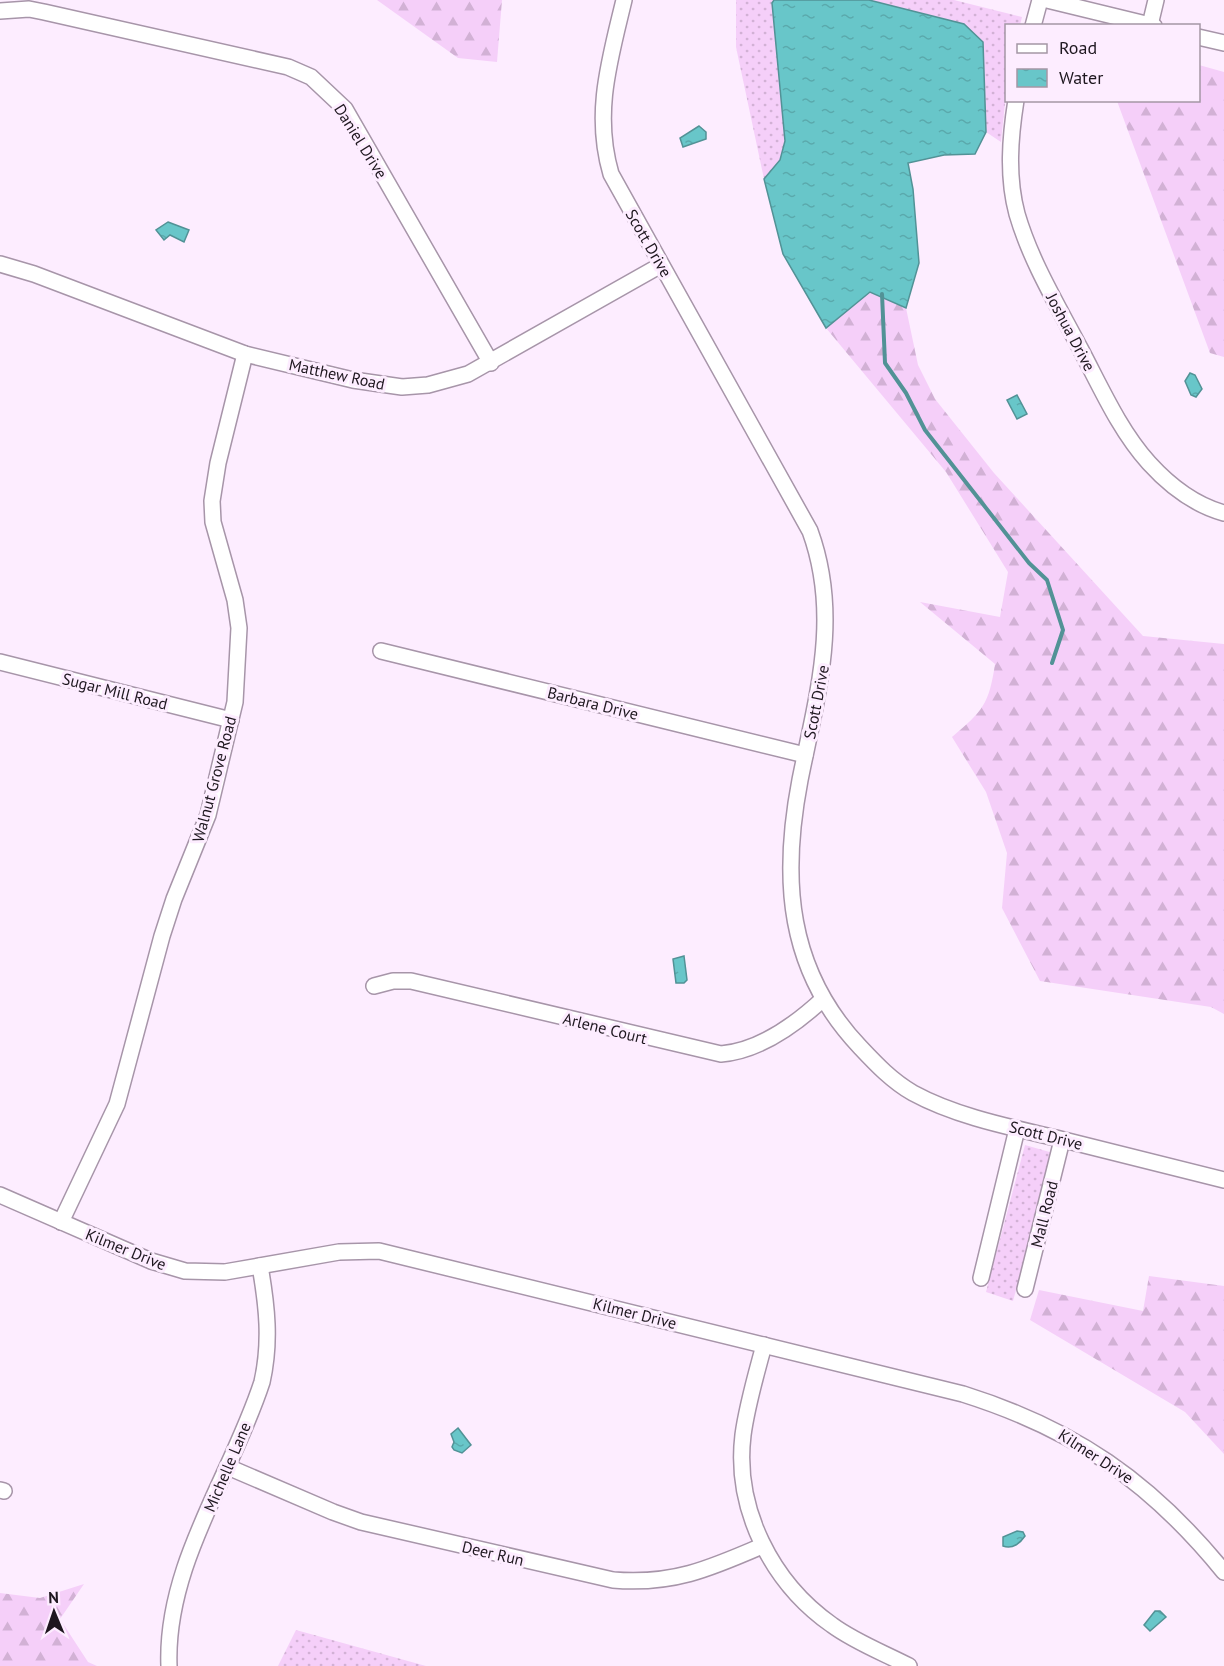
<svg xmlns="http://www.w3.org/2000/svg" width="1224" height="1666" viewBox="0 0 1224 1666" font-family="'PT Sans',sans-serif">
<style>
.grass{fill:url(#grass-dots)}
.forest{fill:url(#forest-firs)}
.water{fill:url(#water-ripples);stroke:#529296;stroke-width:1.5}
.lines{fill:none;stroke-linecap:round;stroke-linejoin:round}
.stream{stroke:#529296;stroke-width:4}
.minor-casing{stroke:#a795a9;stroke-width:18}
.minor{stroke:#fff;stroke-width:15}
.labels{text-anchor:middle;stroke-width:6;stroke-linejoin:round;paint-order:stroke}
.street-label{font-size:16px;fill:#1e171f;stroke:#fdedff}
</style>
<defs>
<pattern id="grass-dots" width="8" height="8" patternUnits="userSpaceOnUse" patternTransform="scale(1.5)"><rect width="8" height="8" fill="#f5cff9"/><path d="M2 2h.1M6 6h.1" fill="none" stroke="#d2b1d5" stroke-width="1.8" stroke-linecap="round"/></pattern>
<pattern id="forest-firs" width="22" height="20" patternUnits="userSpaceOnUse" patternTransform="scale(1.5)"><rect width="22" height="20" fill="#f5cff9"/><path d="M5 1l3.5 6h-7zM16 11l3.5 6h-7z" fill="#d2b1d5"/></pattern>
<pattern id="water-ripples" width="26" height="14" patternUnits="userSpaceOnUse" patternTransform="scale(1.5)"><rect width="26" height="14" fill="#68c6c9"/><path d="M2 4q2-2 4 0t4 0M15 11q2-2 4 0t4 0" fill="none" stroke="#5aa9ac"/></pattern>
</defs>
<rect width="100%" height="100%" fill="#fdedff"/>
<g class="grass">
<path d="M 736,0 L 774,0 L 772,3 L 785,141 L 780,160 L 764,179 L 736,47 Z"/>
<path d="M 869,0 L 954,0 L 1022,17 L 1020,25 L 1006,26 L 1006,93 L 1001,142 L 986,132 L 983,42 L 964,24 Z"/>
<path d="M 1025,1145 L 1053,1153 L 1013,1301 L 986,1292 Z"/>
<path d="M 296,1630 L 426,1666 L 278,1666 Z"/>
</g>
<g class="forest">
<path d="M 377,0 L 502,0 L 497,62 L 458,58 Z"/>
<path d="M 1199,65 L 1224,72 L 1224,357 L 1210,353 L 1117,101 L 1198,100 Z"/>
<path d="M 870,292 L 906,308 L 918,365 L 935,399 L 994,473 L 1143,636 L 1224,644 L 1224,1014 L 1211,1007 L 1040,981 L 1002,908 L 1007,853 L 986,792 L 952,737 C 983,711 989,704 995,664 L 920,602 L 1000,617 L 1008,572 L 946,472 L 826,328 Z"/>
<path d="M 1149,1276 L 1224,1286 L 1224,1454 L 1185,1412 L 1030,1320 L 1039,1290 L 1143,1311 Z"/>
<path d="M 84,1584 L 60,1619 L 88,1662 L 97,1666 L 0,1666 L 0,1593 L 40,1598 Z"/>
</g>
<g class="water">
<path d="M 774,0 L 869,0 L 964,24 L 983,42 L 986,132 L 975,154 L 944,155 L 908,163 L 913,189 L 919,263 L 906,308 L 870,292 L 826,328 L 783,254 L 764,179 L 780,160 L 785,141 L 772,3 Z"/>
<path d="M 699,126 L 706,132 L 706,139 L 683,147 L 680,138 Z"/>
<path d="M 168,222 L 189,230 L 184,242 L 170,235 L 164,240 L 156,230 Z"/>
<path d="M 1190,373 L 1195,375 L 1202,389 L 1196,397 L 1191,395 L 1185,381 Z"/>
<path d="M 1017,395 L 1027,414 L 1017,419 L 1007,400 Z"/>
<path d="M 684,956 L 687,980 L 684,983 L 676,983 L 673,959 Z"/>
<path d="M 458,1428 L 471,1445 L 462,1453 L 454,1450 L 452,1447 L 454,1442 L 451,1434 Z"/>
<path d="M 1017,1531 L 1023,1532 L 1025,1536 C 1021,1542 1013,1550 1003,1546 L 1003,1537 Z"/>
<path d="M 1155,1611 L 1160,1611 L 1166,1617 L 1150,1631 L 1144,1625 Z"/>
</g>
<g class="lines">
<path class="stream" d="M 882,294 L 885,363 L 906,393 L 925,430 L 1029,563 L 1047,580 L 1063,630 L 1052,663"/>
<defs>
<g id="minor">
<path d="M 624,0 C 610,59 593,113 611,174 L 810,531 C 841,616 817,695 800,780 C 781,879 787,970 860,1047 C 876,1064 892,1081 913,1093 C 955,1116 1009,1127 1056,1138 C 1112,1152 1168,1166 1224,1180"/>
<path d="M 1047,0 L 1154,26"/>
<path d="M 0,11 L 29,9 L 44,12 L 288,67 L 311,77 L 345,109 L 491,363"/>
<path d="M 1150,25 L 1156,0"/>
<path d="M 1033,26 L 1040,0"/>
<path d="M 1198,37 L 1224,43"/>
<path d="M 1016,100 C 1010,138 1007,177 1017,214 C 1031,262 1058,306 1081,350 C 1101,388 1120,431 1149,463 C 1169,485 1195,505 1224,513"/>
<path d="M 0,264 L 34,274 L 245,354 L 353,380 L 402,387 L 428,385 L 468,374 L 661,265"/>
<path d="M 381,651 L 805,755"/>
<path d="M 0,662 L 231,720"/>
<path d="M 374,986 L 393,981 L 411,981 L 721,1054 C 759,1051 796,1024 823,999"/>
<path d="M 0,1195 L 151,1261 L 185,1271 L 225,1272 L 339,1252 L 379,1251 L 963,1394 C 1074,1429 1150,1481 1224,1572"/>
<path d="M 61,1222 L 117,1104 L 162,936 L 174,899 L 208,815 L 235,702 L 239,628 L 235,600 L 213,522 L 212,501 L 218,463 L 245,354"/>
<path d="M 981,1278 L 1017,1129"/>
<path d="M 1025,1289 L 1062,1140"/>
<path d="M 764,1345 C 756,1375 747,1405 743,1435 C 734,1509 772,1583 832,1625 C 855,1642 884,1653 909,1666"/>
<path d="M 228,1467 L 333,1512 L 361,1522 L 613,1580 C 672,1585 709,1569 762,1546"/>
<path d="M 0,1490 L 4,1491"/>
<path d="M 169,1666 C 165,1565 232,1475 262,1382 C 271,1342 267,1306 260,1266"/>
</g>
</defs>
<use href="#minor" class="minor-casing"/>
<use href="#minor" class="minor"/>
</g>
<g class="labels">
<g class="street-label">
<text transform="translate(361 141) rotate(58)" y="6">Daniel Drive</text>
<text transform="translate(649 243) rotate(60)" y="6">Scott Drive</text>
<text transform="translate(1071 332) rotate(62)" y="6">Joshua Drive</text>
<text transform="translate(337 374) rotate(12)" y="6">Matthew Road</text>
<text transform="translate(115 691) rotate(14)" y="6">Sugar Mill Road</text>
<text transform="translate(816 702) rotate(-79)" y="6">Scott Drive</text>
<text transform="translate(593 703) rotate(14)" y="6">Barbara Drive</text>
<text transform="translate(214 779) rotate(-75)" y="6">Walnut Grove Road</text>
<text transform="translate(605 1028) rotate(14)" y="6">Arlene Court</text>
<text transform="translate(1046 1135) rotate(14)" y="6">Scott Drive</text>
<text transform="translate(1044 1214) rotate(-76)" y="6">Mall Road</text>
<text transform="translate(126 1249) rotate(22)" y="6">Kilmer Drive</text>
<text transform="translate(635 1313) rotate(14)" y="6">Kilmer Drive</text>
<text transform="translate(1096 1456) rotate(33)" y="6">Kilmer Drive</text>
<text transform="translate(227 1467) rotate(-67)" y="6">Michelle Lane</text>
<text transform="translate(493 1553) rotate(13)" y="6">Deer Run</text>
</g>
</g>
<rect x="1005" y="24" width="195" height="78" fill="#fdedff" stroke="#a497a5" stroke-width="1.5"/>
<rect x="1017" y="44" width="30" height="9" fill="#ffffff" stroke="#a497a5" stroke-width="1.5"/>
<text x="1059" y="54" font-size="18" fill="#1e171f">Road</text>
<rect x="1017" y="69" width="30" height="18" fill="url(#water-ripples)" stroke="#a497a5" stroke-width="1.5"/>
<text x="1059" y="84" font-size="18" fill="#1e171f">Water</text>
<g transform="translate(54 1612) rotate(358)" stroke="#fdedff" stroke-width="4.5" paint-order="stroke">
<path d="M0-4.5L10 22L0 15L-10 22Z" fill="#1e171f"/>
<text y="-9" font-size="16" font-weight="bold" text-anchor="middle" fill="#1e171f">N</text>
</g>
</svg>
